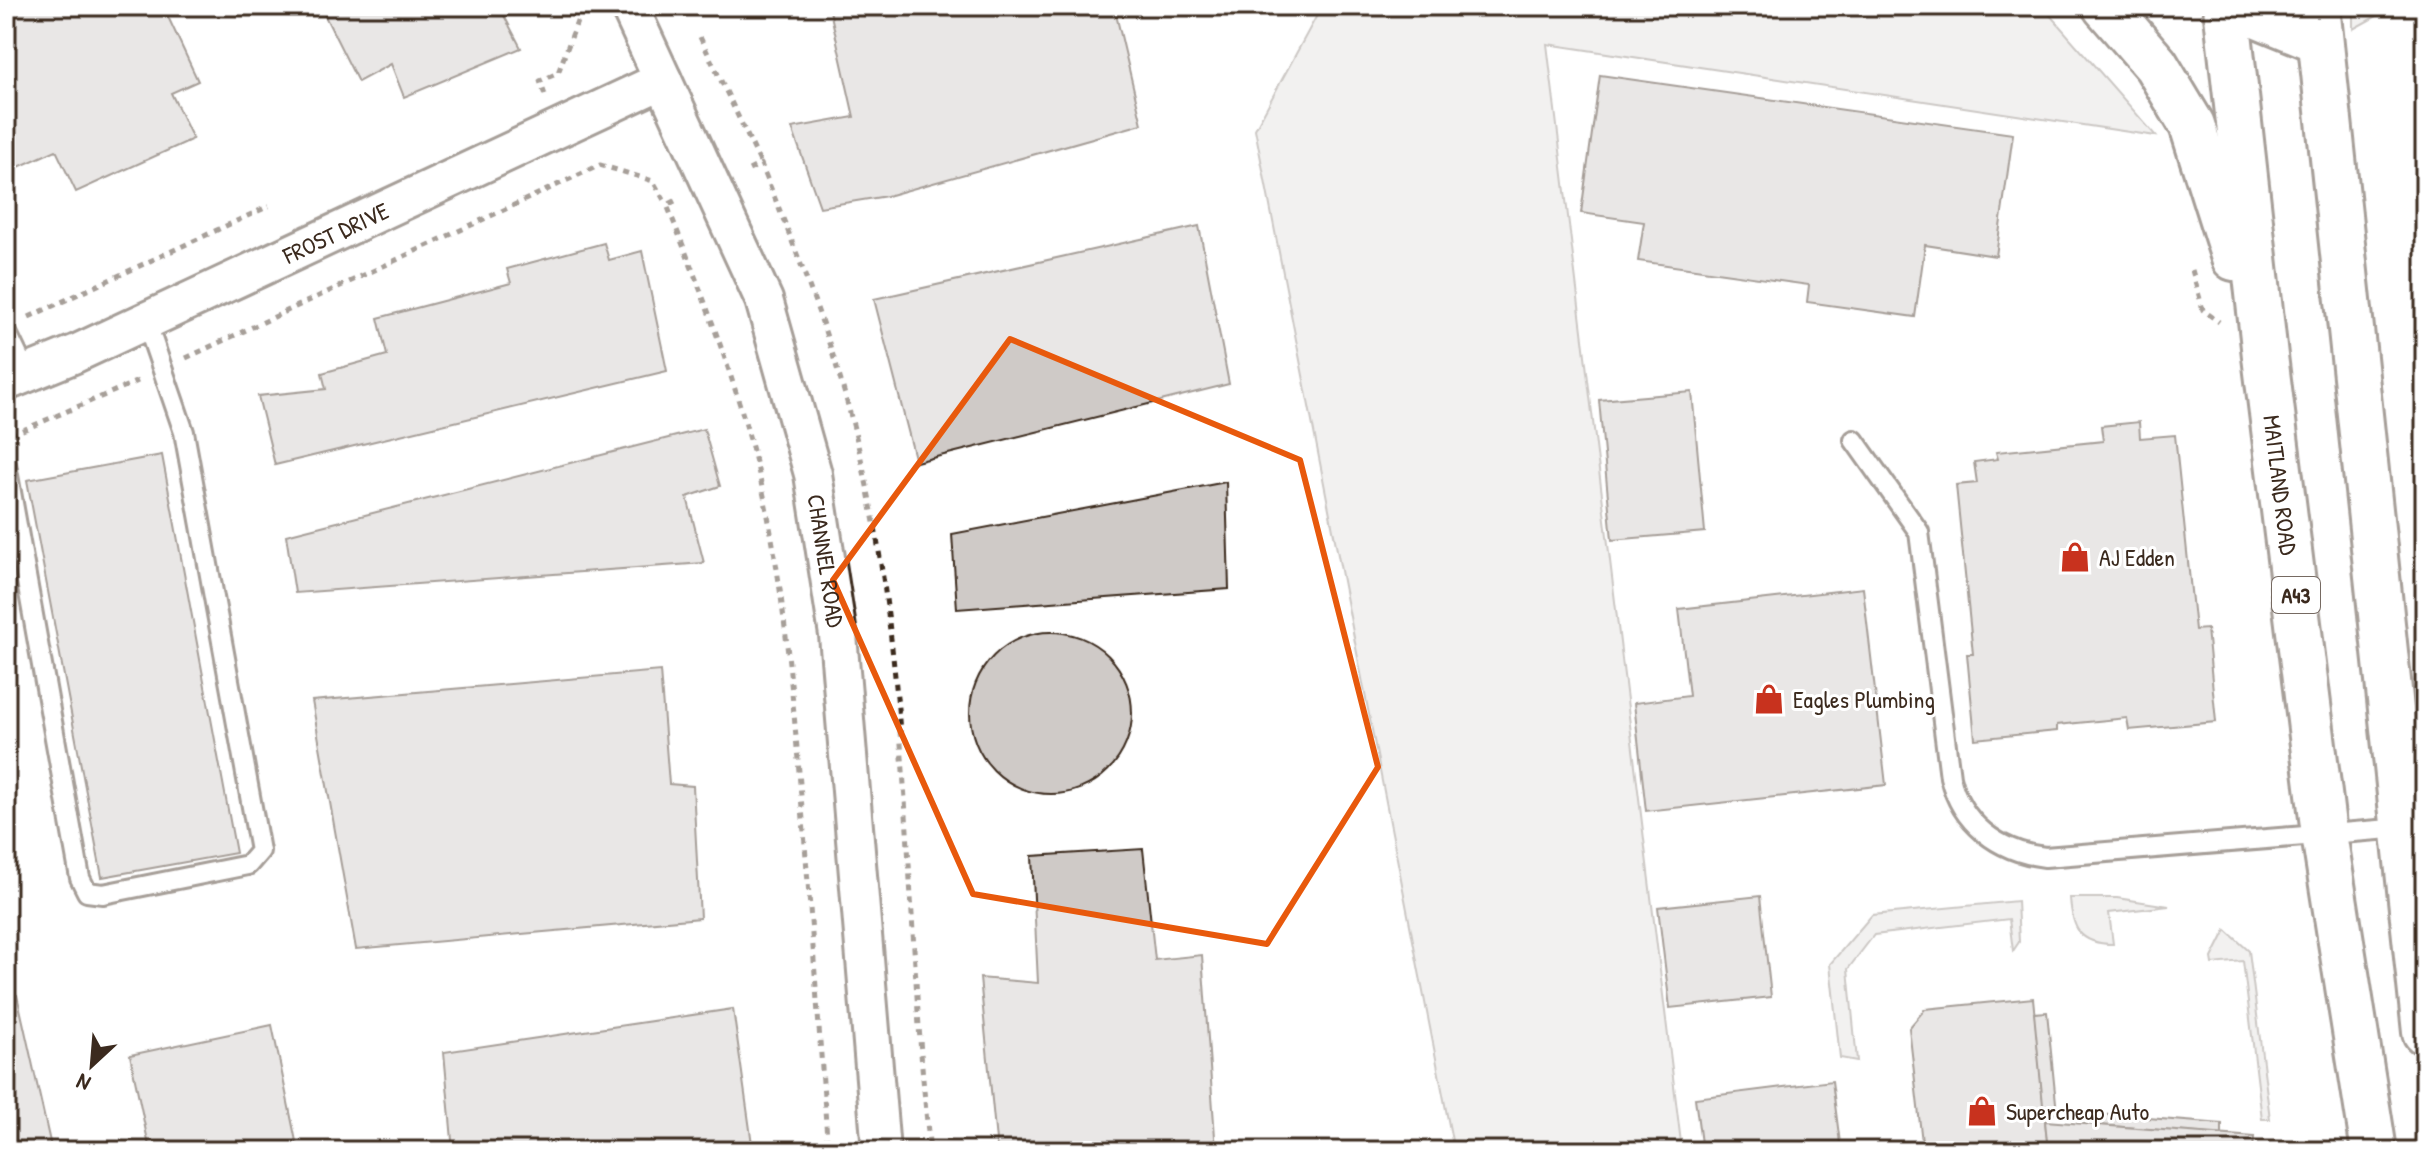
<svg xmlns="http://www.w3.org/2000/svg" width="2431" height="1157" viewBox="0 0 2431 1157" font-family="'Patrick Hand',sans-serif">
<rect width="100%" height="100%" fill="#fff"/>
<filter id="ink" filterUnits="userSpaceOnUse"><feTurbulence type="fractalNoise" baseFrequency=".0125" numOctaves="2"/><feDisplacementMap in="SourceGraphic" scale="16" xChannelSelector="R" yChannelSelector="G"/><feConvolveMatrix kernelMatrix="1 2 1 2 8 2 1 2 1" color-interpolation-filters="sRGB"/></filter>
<g filter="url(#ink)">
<g fill="#e2e0de" stroke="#8e857e" stroke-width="2">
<polygon points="1322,6 2042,6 2156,136 1547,44 1682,1151 1454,1151 1255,129"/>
<polygon points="2353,6 2395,6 2353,29"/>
<path d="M 2070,898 L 2117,898 L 2169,906 L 2109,913 L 2113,944 C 2079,944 2072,928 2070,898 Z"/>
<polygon points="2017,901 2019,942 2013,951 2009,919 1874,935 1848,969 1857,1061 1840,1058 1830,964 1872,915"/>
<polygon points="2226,930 2249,951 2270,1119 2262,1119 2243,961 2213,964 2212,958"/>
</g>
<g fill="#cfcac7" stroke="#3b2a1e" stroke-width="2">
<polygon points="6,6 163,6 198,81 171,93 193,139 76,192 56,150 12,170 6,158"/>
<polygon points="320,6 499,6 521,48 404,97 391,64 358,82"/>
<polygon points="829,6 1114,6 1142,124 887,196 820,207 792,128 854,117"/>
<polygon points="1600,75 2013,134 1996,256 1925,245 1915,317 1807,302 1809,285 1638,261 1644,222 1581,213"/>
<polygon points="1199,226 1229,384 916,462 874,299"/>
<polygon points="604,243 609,260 642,251 667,371 275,465 258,396 326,389 322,373 387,355 378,318 511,283 507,269"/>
<polygon points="1692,392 1705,532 1612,540 1599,400"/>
<polygon points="2139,422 2140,438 2175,435 2195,630 2207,629 2216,722 2129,730 2127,718 2057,725 2057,731 1975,739 1967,654 1973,654 1956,485 1977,483 1974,462 1998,459 1996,452 2103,441 2101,426"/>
<polygon points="704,429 720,486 687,497 704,563 295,593 286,535"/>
<polygon points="162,455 236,853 102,877 27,480"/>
<polygon points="1226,482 1229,589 957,609 952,534"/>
<polygon points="1863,588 1886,785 1646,811 1634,703 1689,696 1679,609"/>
<circle cx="1051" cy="713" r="81"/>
<polygon points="660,671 669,784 693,786 700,918 356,949 312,701"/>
<polygon points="1143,849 1155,960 1202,955 1216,1151 997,1151 980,978 1038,983 1032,856"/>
<polygon points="1760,896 1771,997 1670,1008 1658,907"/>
<polygon points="17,995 52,1151 6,1151 6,997"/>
<polygon points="2033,998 2048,1151 1923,1151 1909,1028 1925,1009"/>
<polygon points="733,1009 753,1151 453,1151 444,1052"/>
<polygon points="2047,1012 2057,1113 2044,1115 2034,1013"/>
<polygon points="272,1025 298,1151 150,1151 130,1055"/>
<polygon points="1832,1081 1841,1151 1702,1151 1695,1098"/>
<polygon points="2086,1113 2222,1124 2222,1135 2086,1124"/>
<polygon points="2045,1121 2254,1137 2253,1151 2048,1151"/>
</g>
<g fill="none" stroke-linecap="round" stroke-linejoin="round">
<g stroke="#3b2a1e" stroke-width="24">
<g id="service">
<polyline points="6,331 27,375"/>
<path d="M 1854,440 L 1919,532 L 1950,777 C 1961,823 1998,852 2045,857 L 2403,828"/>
<polyline points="6,464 80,878 87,892 103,894 248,865 260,851 184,432 146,321"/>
</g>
</g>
<g stroke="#3b2a1e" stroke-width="42">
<g id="minor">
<path id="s1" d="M 629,6 L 764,300 L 813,474 L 838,635 L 881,1151"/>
<path id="s2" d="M 6,382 L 75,354 L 663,80"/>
</g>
</g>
<g stroke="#3b2a1e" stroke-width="50">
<g id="trunk">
<polyline points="2105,6 2156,65 2192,125 2234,258"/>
<path id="s3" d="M 2226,6 L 2265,356 L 2324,834 L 2374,1151"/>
<polyline points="2236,6 2319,40"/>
<polyline points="2317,6 2425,1032"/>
</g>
</g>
<g stroke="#3b2a1e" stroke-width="5" stroke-dasharray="6 6" stroke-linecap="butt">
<polyline points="700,37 761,164"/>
<polyline points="545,95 540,81 558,73 578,19 572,6"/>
<path d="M 749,170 L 761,164 C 801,262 840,360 862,463 C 912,685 905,924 930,1151"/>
<path d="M 675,201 L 667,205 C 705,300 742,396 764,496 C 786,603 794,712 803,820 C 812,930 820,1041 828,1151"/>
<polyline points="2192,270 2203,310 2219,322"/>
<polyline points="29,317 269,206"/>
<polyline points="186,358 600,165 653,181 667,205"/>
<polyline points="11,435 138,381"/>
</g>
<use href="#service" stroke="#fff" stroke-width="18"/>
<use href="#minor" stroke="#fff" stroke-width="36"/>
<use href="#trunk" stroke="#fff" stroke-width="44"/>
</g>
</g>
<path d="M0 0H2431V1157H0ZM 1010,339 L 1300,460 L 1378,767 L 1267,944 L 973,894 L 833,580 Z" fill="#fff" fill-opacity=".55" fill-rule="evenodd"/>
<path fill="none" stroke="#e8590c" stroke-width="6" stroke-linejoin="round" d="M 1010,339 L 1300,460 L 1378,767 L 1267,944 L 973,894 L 833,580 Z"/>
<defs>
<g id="shop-bare" transform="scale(2.4)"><path d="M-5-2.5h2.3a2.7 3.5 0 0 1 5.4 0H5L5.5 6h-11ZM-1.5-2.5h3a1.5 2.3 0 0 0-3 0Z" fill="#c8321e" stroke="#fff" stroke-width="2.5" paint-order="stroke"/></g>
</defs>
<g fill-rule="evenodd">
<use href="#shop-bare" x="2075" y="557"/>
<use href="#shop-bare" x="1769" y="699"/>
<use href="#shop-bare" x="1982" y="1111"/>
</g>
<g text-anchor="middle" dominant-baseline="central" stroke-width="6" stroke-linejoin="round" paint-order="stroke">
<rect fill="#fff" stroke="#766a62" stroke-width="2" x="2272" y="577" width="48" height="36" rx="6"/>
<g font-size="22" font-weight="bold" fill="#3b2a1e">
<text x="2296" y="595">A43</text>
</g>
<g font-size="24" fill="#3b2a1e" stroke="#fff">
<text stroke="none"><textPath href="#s2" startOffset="362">FROST DRIVE</textPath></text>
<text stroke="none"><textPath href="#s3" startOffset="482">MAITLAND ROAD</textPath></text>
<text stroke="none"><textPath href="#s1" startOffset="592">CHANNEL ROAD</textPath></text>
</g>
<g font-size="24" fill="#3b2a1e" stroke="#fff" text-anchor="start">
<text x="2099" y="557">AJ Edden</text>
<text x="1793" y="699">Eagles Plumbing</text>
<text x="2006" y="1111">Supercheap Auto</text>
</g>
</g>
<rect width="2431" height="1157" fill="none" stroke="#fff" stroke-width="32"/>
<rect x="16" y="16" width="2399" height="1125" fill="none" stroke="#3b2a1e" stroke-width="3" filter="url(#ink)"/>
<g transform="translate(92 1065) rotate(206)" stroke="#ffffff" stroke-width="6" paint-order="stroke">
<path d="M0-6L14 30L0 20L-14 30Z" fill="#3b2a1e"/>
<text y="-12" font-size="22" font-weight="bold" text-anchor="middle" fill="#3b2a1e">N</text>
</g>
</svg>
